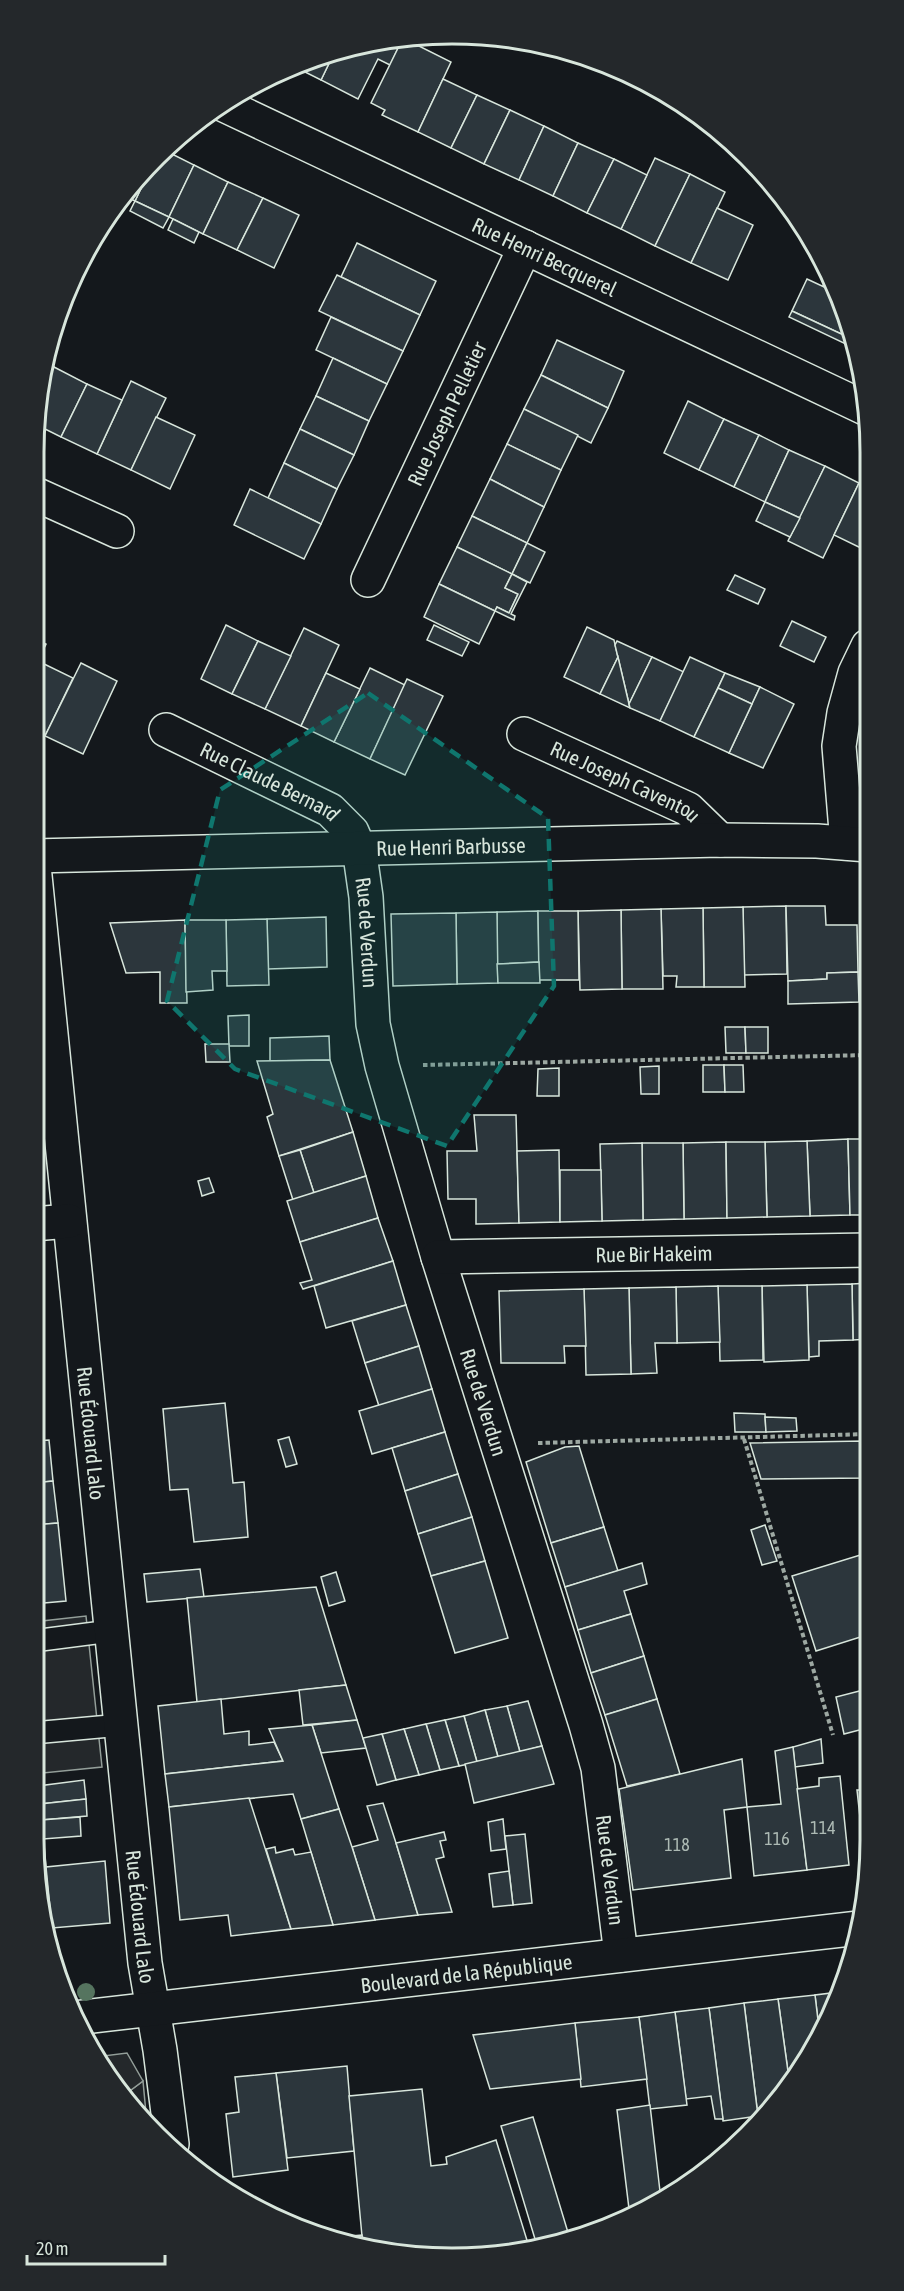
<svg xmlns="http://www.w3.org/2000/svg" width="904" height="2291" viewBox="0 0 904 2291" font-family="'Asap Condensed',sans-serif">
<rect width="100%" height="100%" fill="#14181c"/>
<polygon fill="#202428" stroke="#939e99" stroke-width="1.5" points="143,2081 147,2124 137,2115 123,2096"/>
<g fill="#24282b" stroke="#939e99" stroke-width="1.5">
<polygon points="86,1616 102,1767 33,1774 33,1622"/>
<polygon points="127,2053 143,2081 123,2096 95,2057"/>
</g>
<g fill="#2c363c" stroke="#d8e6dc" stroke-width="1.5">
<polygon points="404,36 390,65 378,59 358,99 321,80 335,51"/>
<polygon points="403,38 451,62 418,132 382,115 385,110 371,103"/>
<polygon points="335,51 321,80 293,66 318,55"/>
<polygon points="443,79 477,95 451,148 418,132"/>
<polygon points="477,95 510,110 484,164 451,148"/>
<polygon points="510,110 544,126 519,180 484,164"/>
<polygon points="544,126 578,143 553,196 519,180"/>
<polygon points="578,143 614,159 587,213 553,196"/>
<polygon points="164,150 194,165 169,217 135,201 155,159"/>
<polygon points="655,158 690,174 655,246 621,229"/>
<polygon points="155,159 135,201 122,195"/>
<polygon points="614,159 647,175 621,229 587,213"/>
<polygon points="194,165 228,182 203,234 169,217"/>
<polygon points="690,174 725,192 691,263 655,246"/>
<polygon points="228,182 263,198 237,250 203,234"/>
<polygon points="263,198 299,215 274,268 237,250"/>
<polygon points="135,201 169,217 163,228 130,211"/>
<polygon points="717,208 753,225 728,280 691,263"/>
<polygon points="173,219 199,232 194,243 168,230"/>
<polygon points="357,243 436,281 420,315 341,277"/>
<polygon points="829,272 835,292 823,286"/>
<polygon points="337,275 420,315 403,351 319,311"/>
<polygon points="807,279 835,292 850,338 792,311"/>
<polygon points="792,311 850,338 852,347 789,317"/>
<polygon points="331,317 403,351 387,384 316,350"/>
<polygon points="557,340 624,371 608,408 541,375"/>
<polygon points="333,358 387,384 369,421 316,396"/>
<polygon points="45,363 54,367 40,396"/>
<polygon points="54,367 87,384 61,437 37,425 40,396"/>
<polygon points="541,375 608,408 591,443 524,409"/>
<polygon points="131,381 166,398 131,470 97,454"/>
<polygon points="87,384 122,400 97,454 61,437"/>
<polygon points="316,396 369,421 354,455 300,429"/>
<polygon points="688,401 724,419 699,470 664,453"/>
<polygon points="524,409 578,435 561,470 507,444"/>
<polygon points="156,417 195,435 170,489 131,470"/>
<polygon points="724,419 759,435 734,487 699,470"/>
<polygon points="300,429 354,455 337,489 284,463"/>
<polygon points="759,435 789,450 765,502 734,487"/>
<polygon points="507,444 561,470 544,507 490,479"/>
<polygon points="789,450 825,466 800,518 765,502"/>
<polygon points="284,463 337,489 321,524 268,498"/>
<polygon points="825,466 859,483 823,558 788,541"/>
<polygon points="490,479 544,507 527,543 472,516"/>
<polygon points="859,483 868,487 867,551 834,535"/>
<polygon points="250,489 321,524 304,559 234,525"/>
<polygon points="765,502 800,518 790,537 756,521"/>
<polygon points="472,516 527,543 512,574 457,547"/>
<polygon points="527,543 545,552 530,583 512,574"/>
<polygon points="457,547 512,574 505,588 518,594 509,613 497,607 495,611 439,584"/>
<polygon points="512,574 527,582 511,614 515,616 514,620 495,611 497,607 509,613 518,594 505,588"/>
<polygon points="735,575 765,589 758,604 727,590"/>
<polygon points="439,584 495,611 479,644 424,617"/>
<polygon points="792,621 826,637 814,662 780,646"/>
<polygon points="226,625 258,641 232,694 201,679"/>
<polygon points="434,625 469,642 462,656 427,640"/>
<polygon points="587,627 614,640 618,657 600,694 564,677"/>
<polygon points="304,628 339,645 301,726 265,709"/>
<polygon points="33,638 46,644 38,661 33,659"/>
<polygon points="258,641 291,656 265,709 232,694"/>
<polygon points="617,641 652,657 629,704 615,645"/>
<polygon points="618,657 629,704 630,708 600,694"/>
<polygon points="652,657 684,672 660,721 630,708 629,704"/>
<polygon points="690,657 725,673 694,737 660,721"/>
<polygon points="38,661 73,678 45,736 33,731 33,672"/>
<polygon points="81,663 117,681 83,754 45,736"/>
<polygon points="370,668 405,685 370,759 334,742"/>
<polygon points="326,673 360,689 334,742 301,726"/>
<polygon points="725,673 760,687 752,704 718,688"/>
<polygon points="407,679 443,696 405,775 370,759"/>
<polygon points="760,687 794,704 763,768 729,753"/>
<polygon points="718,688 752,704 729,753 694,737"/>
<polygon points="786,906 787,974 744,975 743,907"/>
<polygon points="786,906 825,906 826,925 857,925 858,972 827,973 827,979 788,981"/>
<polygon points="743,907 745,987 704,987 703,908"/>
<polygon points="703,908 704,987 676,987 677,976 663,976 661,909"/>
<polygon points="661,909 663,989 622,989 621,910"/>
<polygon points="621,910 622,989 580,990 578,911"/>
<polygon points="538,911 539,962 497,964 497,912"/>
<polygon points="538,911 578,911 579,980 539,980"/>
<polygon points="497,912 498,983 457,984 456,913"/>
<polygon points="861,912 869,912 869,997 864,997"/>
<polygon points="456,913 457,984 393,986 391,914"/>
<polygon points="326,917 327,967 268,969 267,919"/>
<polygon points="267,919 269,985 227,986 226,920"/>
<polygon points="185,920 187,1003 160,1003 160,972 126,973 110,923"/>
<polygon points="185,920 226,920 227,971 212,971 213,990 186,992"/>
<polygon points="539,962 540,983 498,983 497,964"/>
<polygon points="858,972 859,1002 788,1004 788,981 827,979 827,973"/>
<polygon points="249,1015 249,1046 229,1046 228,1016"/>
<polygon points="725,1027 745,1027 746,1053 726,1053"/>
<polygon points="745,1027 768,1027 768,1053 746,1053"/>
<polygon points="329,1036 330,1060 270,1061 270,1038"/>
<polygon points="205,1044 229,1044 230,1062 206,1062"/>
<polygon points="330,1060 353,1132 279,1156 267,1117 273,1114 257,1061"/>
<polygon points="703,1065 724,1065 725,1092 703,1092"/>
<polygon points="724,1065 743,1065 744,1092 725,1092"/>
<polygon points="659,1066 659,1094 641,1094 640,1067"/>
<polygon points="559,1068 559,1096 537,1096 538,1069"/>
<polygon points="474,1115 516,1115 519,1223 476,1224 476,1199 448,1199 447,1151 477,1151"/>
<polygon points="33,1122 36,1145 33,1145"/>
<polygon points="353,1132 366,1176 314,1193 300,1150"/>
<polygon points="848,1139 850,1215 810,1216 807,1141"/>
<polygon points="848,1139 869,1139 869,1215 850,1215"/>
<polygon points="807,1141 810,1216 767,1217 765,1142"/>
<polygon points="726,1142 727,1218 684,1219 683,1143"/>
<polygon points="726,1142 765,1142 767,1217 727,1218"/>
<polygon points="642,1143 683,1143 684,1219 643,1220"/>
<polygon points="642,1143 643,1220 602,1221 600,1144"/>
<polygon points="300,1150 314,1193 293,1200 279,1156"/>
<polygon points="559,1150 560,1222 519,1223 517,1151"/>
<polygon points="560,1170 601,1170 602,1221 560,1222"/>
<polygon points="366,1176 378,1218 300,1242 287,1201"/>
<polygon points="209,1178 214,1192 202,1196 198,1181"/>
<polygon points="378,1218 393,1261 303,1289 300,1283 312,1280 300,1242"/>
<polygon points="393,1261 406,1305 326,1328 314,1286"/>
<polygon points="870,1283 870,1339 853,1340 852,1284"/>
<polygon points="852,1284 853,1340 819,1341 819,1356 809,1357 807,1285"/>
<polygon points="807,1285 809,1360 764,1362 762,1286"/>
<polygon points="718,1286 762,1286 763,1360 720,1361"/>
<polygon points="718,1286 720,1342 677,1343 676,1287"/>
<polygon points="676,1287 677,1343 655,1343 657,1373 631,1374 629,1288"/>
<polygon points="629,1288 631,1374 586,1375 584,1289"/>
<polygon points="584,1289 586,1346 564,1346 565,1363 501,1363 499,1291"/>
<polygon points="406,1305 419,1346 365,1363 352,1321"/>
<polygon points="419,1346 432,1389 379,1406 365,1363"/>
<polygon points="432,1389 445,1432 372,1454 359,1411"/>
<polygon points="225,1403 233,1483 244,1482 248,1537 194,1542 188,1489 170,1490 163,1409"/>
<polygon points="734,1413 765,1414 766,1432 735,1432"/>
<polygon points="765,1417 796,1418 797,1431 766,1432"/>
<polygon points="445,1432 458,1474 405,1491 392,1448"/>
<polygon points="289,1437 297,1464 286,1467 278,1440"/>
<polygon points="49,1440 53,1481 33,1483 33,1441"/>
<polygon points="864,1441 866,1478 761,1479 750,1443"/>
<polygon points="579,1446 604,1527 551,1543 526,1462 565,1447"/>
<polygon points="458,1474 472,1517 418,1534 405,1491"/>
<polygon points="53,1481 58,1523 33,1525 33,1483"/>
<polygon points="472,1517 485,1561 431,1576 418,1534"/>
<polygon points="58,1523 66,1601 33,1604 33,1525"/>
<polygon points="765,1525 777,1561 762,1565 751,1530"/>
<polygon points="604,1527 618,1571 565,1587 551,1543"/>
<polygon points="870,1552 870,1634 816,1651 792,1576"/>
<polygon points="485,1561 508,1638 455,1653 431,1576"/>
<polygon points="642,1563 647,1584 624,1591 631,1614 578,1630 565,1587"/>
<polygon points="200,1569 204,1597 147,1602 144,1574"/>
<polygon points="336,1572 345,1601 329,1606 321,1577"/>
<polygon points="316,1587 346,1685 197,1702 187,1598"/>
<polygon points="631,1614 644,1656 591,1673 578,1630"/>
<polygon points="644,1656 657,1699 605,1715 591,1673"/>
<polygon points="346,1685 357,1720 303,1725 299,1690"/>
<polygon points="871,1688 871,1727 844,1734 836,1697"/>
<polygon points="221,1699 224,1734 249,1731 249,1745 274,1742 283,1761 165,1774 158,1706"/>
<polygon points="657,1699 680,1774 627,1786 605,1715"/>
<polygon points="528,1701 542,1746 520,1752 507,1706"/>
<polygon points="507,1706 520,1752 498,1757 485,1710"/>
<polygon points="485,1710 498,1757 477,1762 464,1716"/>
<polygon points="464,1716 477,1762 459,1766 445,1720"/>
<polygon points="357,1720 366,1748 321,1753 312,1725"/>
<polygon points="445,1720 459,1766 440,1770 426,1724"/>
<polygon points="426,1724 440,1770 419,1775 404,1729"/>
<polygon points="312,1725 339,1809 301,1819 293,1794 169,1807 165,1774 283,1761 269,1729"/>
<polygon points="404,1729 419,1775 396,1780 382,1734"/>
<polygon points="382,1734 396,1780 377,1785 363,1738"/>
<polygon points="821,1739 823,1763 795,1767 793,1747"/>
<polygon points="542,1746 554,1784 474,1803 465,1764"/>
<polygon points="793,1747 807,1870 754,1876 747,1807 781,1804 775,1751"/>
<polygon points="742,1759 747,1807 724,1810 731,1878 633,1890 619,1789"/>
<polygon points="840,1776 849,1865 807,1870 797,1789 819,1786 819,1778"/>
<polygon points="84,1780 86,1799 40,1804 38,1786"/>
<polygon points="871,1783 871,1839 868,1863 865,1863 857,1790 862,1790 862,1784"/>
<polygon points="249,1798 291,1929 231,1936 228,1915 180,1920 169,1807"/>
<polygon points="86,1799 87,1816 41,1820 40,1804"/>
<polygon points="383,1803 396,1843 418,1915 375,1920 352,1847 378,1840 367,1806"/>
<polygon points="339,1809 352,1847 375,1920 333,1925 301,1819"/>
<polygon points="80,1817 81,1836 43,1839 41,1820"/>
<polygon points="503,1819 506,1849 491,1851 488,1822"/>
<polygon points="444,1832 446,1840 440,1841 444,1857 436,1859 452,1912 418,1915 396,1843"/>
<polygon points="525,1834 532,1903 513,1905 505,1836"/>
<polygon points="44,1845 52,1928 48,1929 34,1846"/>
<polygon points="275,1847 276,1853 293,1849 295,1855 311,1852 333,1925 291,1929 266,1849"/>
<polygon points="105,1861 110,1923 52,1928 46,1867"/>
<polygon points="509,1871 513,1905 493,1907 489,1874"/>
<polygon points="840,1992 828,2025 820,2037 815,1995"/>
<polygon points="815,1995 820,2037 790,2086 778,1999"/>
<polygon points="778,1999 790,2086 785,2094 761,2116 758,2116 744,2003"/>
<polygon points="744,2003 758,2116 723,2121 709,2008"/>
<polygon points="709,2008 723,2119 715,2119 711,2096 686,2099 675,2012"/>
<polygon points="675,2012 687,2105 650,2109 639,2017"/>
<polygon points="639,2017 647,2079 581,2087 575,2023"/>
<polygon points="575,2023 581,2079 490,2089 473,2035"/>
<polygon points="347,2066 354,2151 287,2158 276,2073"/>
<polygon points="276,2073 288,2170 233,2177 226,2114 239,2112 235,2077"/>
<polygon points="422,2089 431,2166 447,2164 446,2157 496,2140 530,2250 397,2254 363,2247 349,2096"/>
<polygon points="650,2105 661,2200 630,2217 617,2110"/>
<polygon points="533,2117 570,2239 538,2249 501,2126"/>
<polygon points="362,2235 363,2247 327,2238"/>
</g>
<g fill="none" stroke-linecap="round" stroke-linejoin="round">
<g stroke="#d8e6dc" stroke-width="24">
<g id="lane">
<polyline points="33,1641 111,1631"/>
<polyline points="33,1733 121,1725"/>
</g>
</g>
<g stroke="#d8e6dc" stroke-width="36">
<g id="street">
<path id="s1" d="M 222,104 L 867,409"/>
<polyline points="33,493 117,531"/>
<path id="s2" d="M 368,580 L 525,247"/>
<path id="s3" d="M 166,730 L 330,810 L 352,832 L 359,848 L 366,897 L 373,1024 L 382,1066 L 438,1257 L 586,1725 L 598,1768 L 621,1955"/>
<path id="s4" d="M 524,734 L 688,809 L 720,840"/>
<polyline points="847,843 839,746 844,713 855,673 868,646"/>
<path id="s5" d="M 33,856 L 145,1963 L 160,2050 L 172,2144"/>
<path id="s6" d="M 33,856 L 720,840 L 817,841 L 868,845"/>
<polyline points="33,1224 69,1221"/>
<path id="s7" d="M 438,1257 L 870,1250"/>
</g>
</g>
<g stroke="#d8e6dc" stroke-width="36">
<g id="secondary">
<path id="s8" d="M 75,2018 L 859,1928"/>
</g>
</g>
<g stroke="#9da8a2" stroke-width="4" stroke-dasharray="4.5 3" stroke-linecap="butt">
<polyline points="423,1065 869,1055"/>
<polyline points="744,1439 833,1735"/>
<polyline points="538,1443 870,1434"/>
</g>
<use href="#lane" stroke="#14181c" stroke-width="21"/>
<use href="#street" stroke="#14181c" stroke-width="33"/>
<use href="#secondary" stroke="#14181c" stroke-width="33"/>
</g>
<circle fill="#55745f" cx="86" cy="1992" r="9"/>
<path fill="#0f766e" fill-opacity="0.2" stroke="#0f766e" stroke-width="4.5" stroke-dasharray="12 8" stroke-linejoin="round" d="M 368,693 L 548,818 L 554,986 L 447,1146 L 235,1069 L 167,1001 L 220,790 Z"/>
<g text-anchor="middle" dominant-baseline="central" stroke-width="4.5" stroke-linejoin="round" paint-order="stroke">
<g font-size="18" fill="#adbab4">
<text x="823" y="1827">114</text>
<text x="777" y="1838">116</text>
<text x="677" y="1844">118</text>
</g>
<g font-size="21" fill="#d8e6dc" stroke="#14181c">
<text stroke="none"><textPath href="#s1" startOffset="357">Rue Henri Becquerel</textPath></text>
<text stroke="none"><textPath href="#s2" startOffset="184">Rue Joseph Pelletier</textPath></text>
<text stroke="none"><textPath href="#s3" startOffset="116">Rue Claude Bernard</textPath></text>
<text stroke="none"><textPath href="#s4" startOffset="112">Rue Joseph Caventou</textPath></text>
<text stroke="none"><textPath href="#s6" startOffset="418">Rue Henri Barbusse</textPath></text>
<text stroke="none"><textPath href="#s3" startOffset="316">Rue de Verdun</textPath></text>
<text stroke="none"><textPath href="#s7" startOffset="216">Rue Bir Hakeim</textPath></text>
<text stroke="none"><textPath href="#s3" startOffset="802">Rue de Verdun</textPath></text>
<text stroke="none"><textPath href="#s5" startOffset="580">Rue Édouard Lalo</textPath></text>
<text stroke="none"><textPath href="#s3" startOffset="1288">Rue de Verdun</textPath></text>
<text stroke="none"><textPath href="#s5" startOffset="1066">Rue Édouard Lalo</textPath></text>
<text stroke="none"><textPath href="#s8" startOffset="394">Boulevard de la République</textPath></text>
</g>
</g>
<path d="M0 0H904V2291H0ZM452 44H452A408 408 0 0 1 860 452V1840A408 408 0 0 1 452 2248H452A408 408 0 0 1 44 1840V452A408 408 0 0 1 452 44Z" fill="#24282b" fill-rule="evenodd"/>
<path fill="none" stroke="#d8e6dc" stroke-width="3" d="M452 44H452A408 408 0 0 1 860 452V1840A408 408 0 0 1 452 2248H452A408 408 0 0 1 44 1840V452A408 408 0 0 1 452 44Z"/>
<path d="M27 2255v9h138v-9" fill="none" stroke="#d8e6dc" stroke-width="3"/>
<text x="36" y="2255" font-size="18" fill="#d8e6dc" stroke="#14181c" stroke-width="4.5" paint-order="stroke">20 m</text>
</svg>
